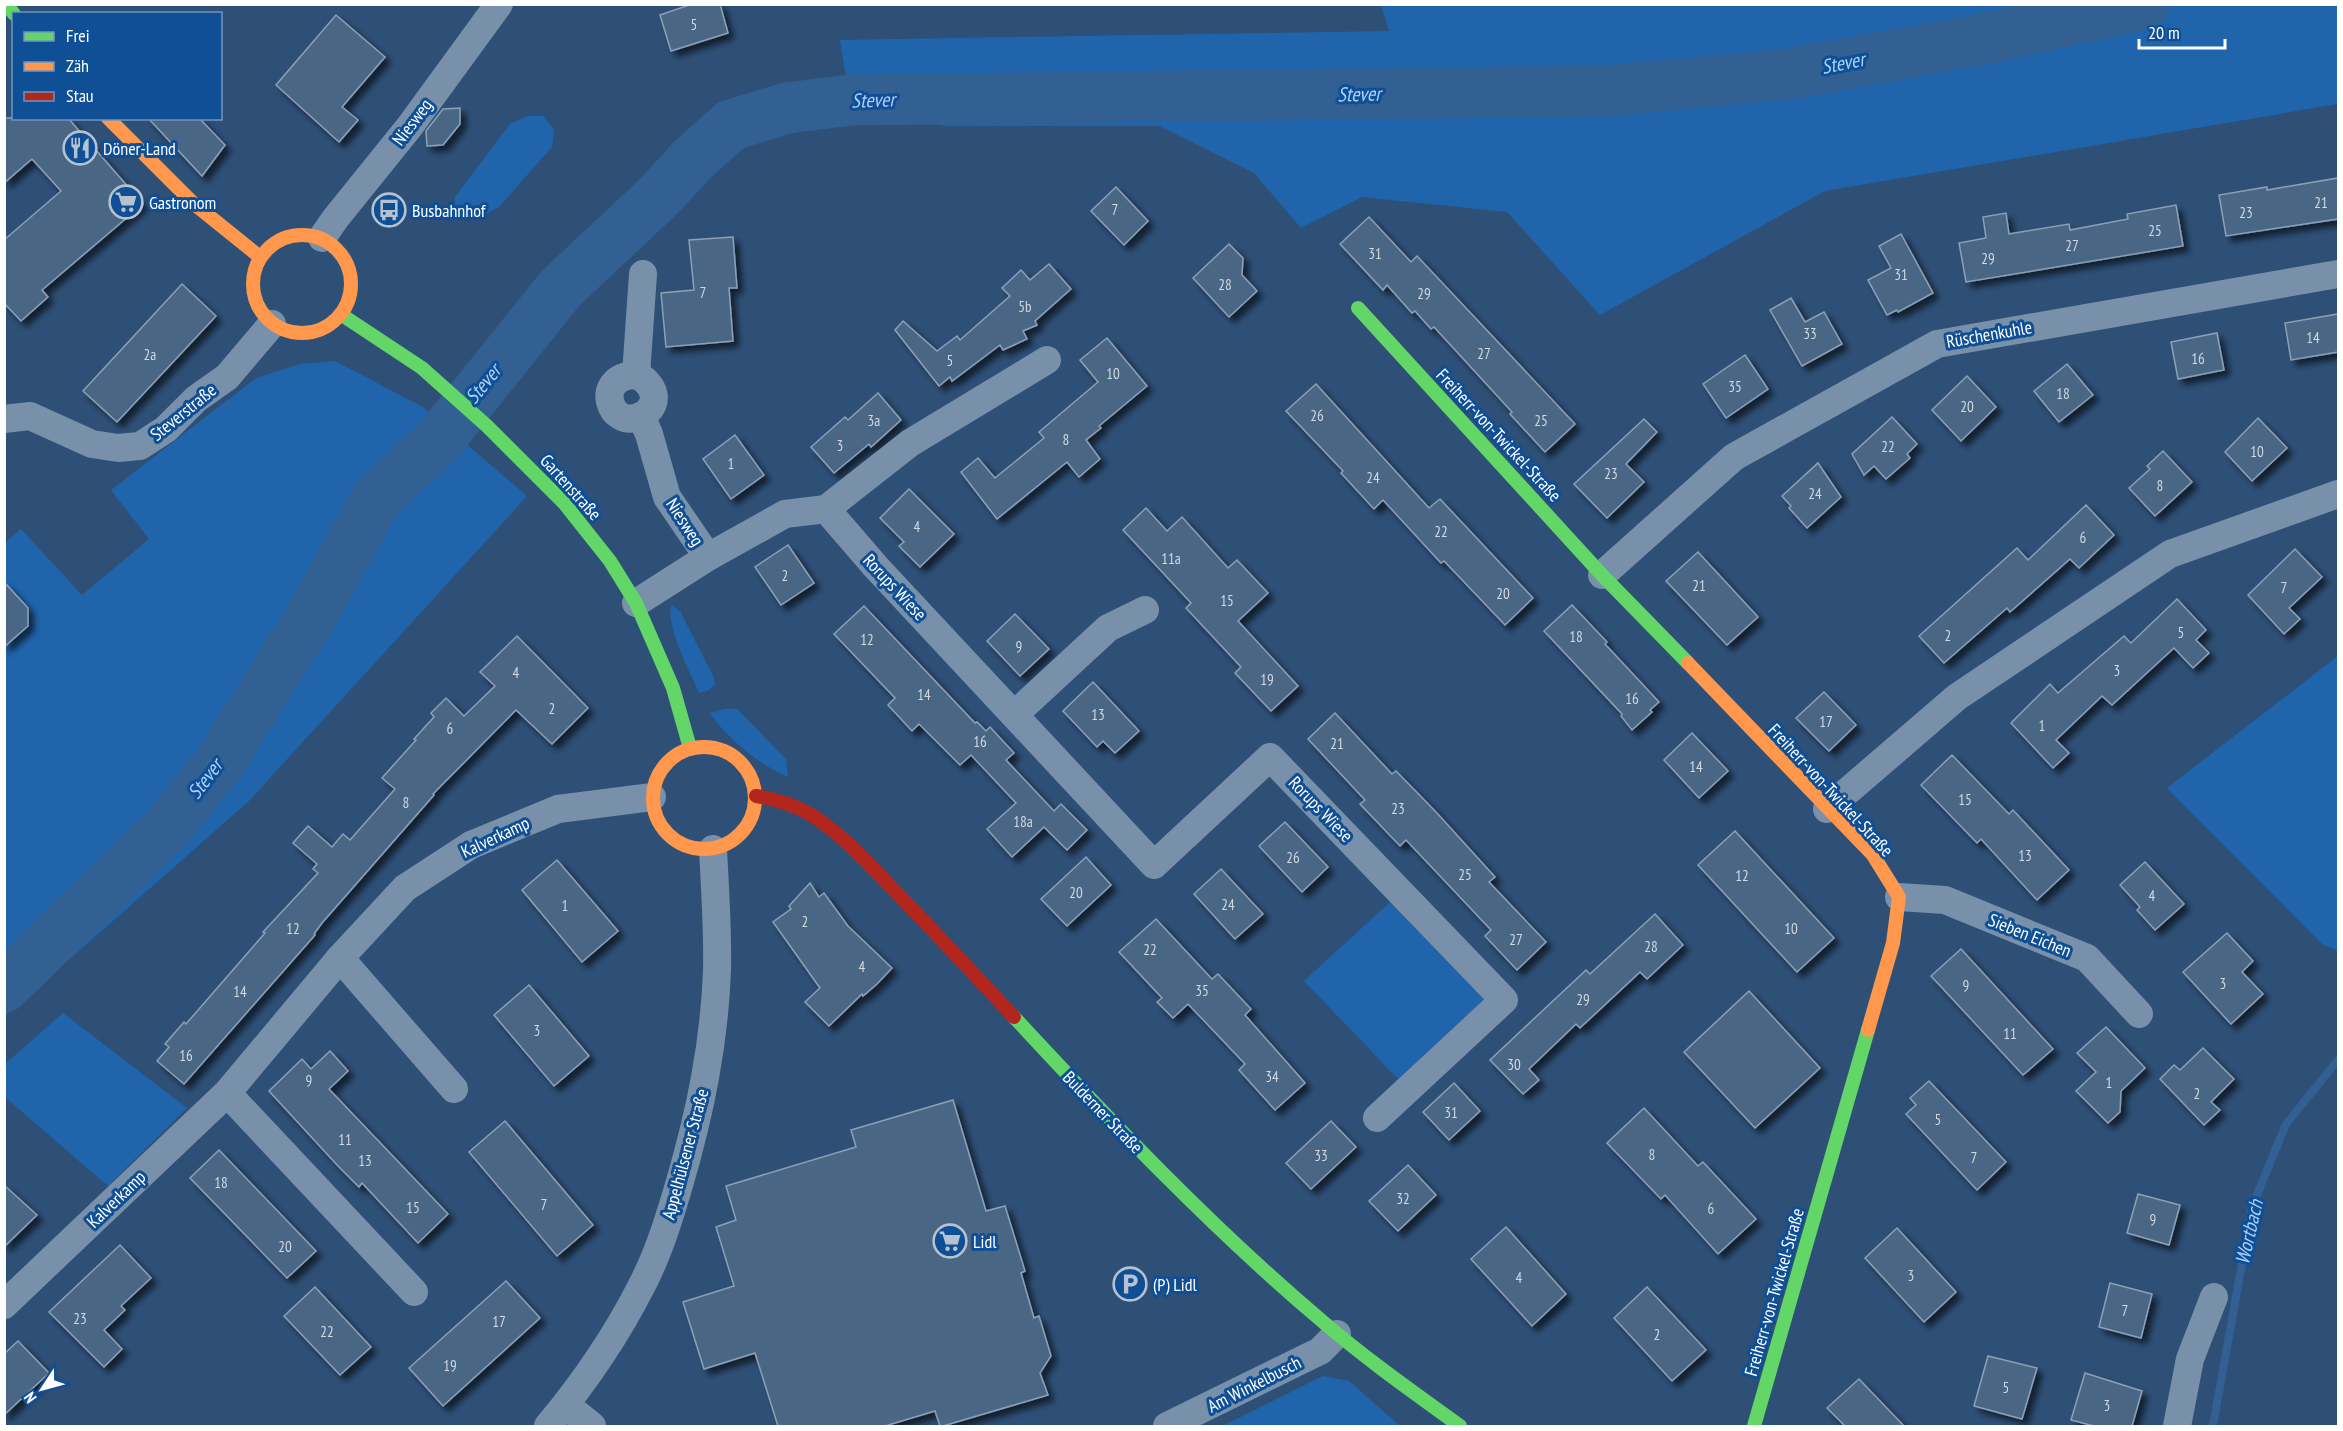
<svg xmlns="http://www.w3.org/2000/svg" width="2343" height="1431" viewBox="0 0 2343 1431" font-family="'PT Sans Narrow',sans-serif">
<defs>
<filter id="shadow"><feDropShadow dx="5.5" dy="5.5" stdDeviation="3" flood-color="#0009"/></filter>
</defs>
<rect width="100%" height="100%" fill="#2e5077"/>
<g fill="#2064ac">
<polygon points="1381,5 2338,5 2338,104 1825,191 1600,315 1507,212 1362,197 1301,228 1254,173 1159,126 946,126 851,109 840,40 1389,31"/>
<polygon points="528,116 543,116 554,130 552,147 498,208 479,217 466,218 455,209 455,197 510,124"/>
<polygon points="335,361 423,407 527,496 249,801 5,1016 5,543 21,529 82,595 149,539 111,490 256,378 300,364"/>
<path d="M 671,605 L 680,611 L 714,678 L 715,684 L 709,690 L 699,693 C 689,669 667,630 671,605 Z"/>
<polygon points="2338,656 2338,951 2322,944 2167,788"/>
<path d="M 724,709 L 737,709 L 786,759 L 788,777 C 761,766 726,738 710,713 Z"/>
<polygon points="1390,902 1484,1000 1398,1079 1304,981"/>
<polygon points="63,1013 187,1108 108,1186 5,1097 5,1064"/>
<polygon points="1323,1376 1349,1381 1400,1426 1223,1426"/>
</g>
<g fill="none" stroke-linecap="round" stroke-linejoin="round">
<polyline stroke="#336093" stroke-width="8" points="2213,1426 2252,1207 2286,1124 2338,1060"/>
<polyline stroke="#336093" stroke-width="51" points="4,987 165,830 218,765 318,605 375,500 439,440 560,289 661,194 692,160 731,125 787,108 851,100 1608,91 1788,74 1978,40 2144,4"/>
</g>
<g fill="#4a6685" stroke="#8ca0b7" stroke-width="1.5" filter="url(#shadow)">
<polygon points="692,4 720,4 728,33 671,51 660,15"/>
<polygon points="336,15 385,57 342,107 358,120 339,142 276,85"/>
<polygon points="460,108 460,124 443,145 427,146 426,131 443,109"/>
<polygon points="4,118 68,118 143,204 42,290 48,297 21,321 4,303 4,240 61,191 32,159 4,183"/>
<polygon points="148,118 199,118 225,145 202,176"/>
<polygon points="2338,178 2338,219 2226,236 2219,195 2267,187 2267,190"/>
<polygon points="1116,187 1148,221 1124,245 1091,211"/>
<polygon points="2176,205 2183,246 1966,282 1959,243 1986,238 1983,217 2006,213 2009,234 2069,224 2070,230 2128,219 2127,214"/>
<polygon points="1369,217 1411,262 1417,256 1575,424 1545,452 1510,414 1512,412 1434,327 1431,329 1415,311 1412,313 1387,285 1383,290 1340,244"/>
<polygon points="1901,234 1933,293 1898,312 1897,310 1887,315 1868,280 1891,268 1879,246"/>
<polygon points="733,237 737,288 729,288 733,341 666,347 661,293 694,290 689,240"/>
<polygon points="1229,244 1243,258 1242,275 1257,291 1229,317 1193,278"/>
<polygon points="1049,264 1071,289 1035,321 1037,325 1023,331 1027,339 1003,350 1000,345 952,381 950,377 939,386 895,330 903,321 937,351 957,336 960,340 1010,296 1002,288 1021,270 1030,280"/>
<polygon points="182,284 216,316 117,422 83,391"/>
<polygon points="1791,298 1805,322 1824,312 1842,344 1802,366 1770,310"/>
<polygon points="2338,314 2338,352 2291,360 2285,323"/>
<polygon points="2217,333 2224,370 2178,379 2171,342"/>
<polygon points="1107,338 1147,386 1099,426 1101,428 1086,440 1100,459 1079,477 1067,462 997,519 961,472 978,458 995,478 1044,438 1039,432 1098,382 1080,360"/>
<polygon points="1745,355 1768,389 1726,418 1703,384"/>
<polygon points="2067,364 2093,395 2059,422 2034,391"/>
<polygon points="1967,376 1996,407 1961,441 1932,410"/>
<polygon points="1316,384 1429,508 1440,499 1533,598 1505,625 1444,561 1441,563 1383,500 1374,509 1341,473 1343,471 1286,411"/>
<polygon points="878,393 901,420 871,447 869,444 834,473 811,447 845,417 848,420"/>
<polygon points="1892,417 1917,444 1907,454 1910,458 1886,479 1874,466 1864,475 1852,454"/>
<polygon points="2258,418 2287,448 2252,481 2225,452"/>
<polygon points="1644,419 1657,432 1626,464 1644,482 1607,518 1574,484"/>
<polygon points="735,435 764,475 731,499 703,459"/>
<polygon points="2163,451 2192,482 2155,516 2129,488 2150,469 2147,466"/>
<polygon points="1818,463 1841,497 1807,528 1789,508 1791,506 1782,496"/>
<polygon points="909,489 954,534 920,567 899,546 904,542 880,518"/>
<polygon points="2086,505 2114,535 2079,568 2070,559 2010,612 2007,608 1944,663 1919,636 2017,548 2028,560"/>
<polygon points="1146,508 1167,531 1182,517 1228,568 1237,560 1268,593 1238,621 1298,686 1271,711 1235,673 1241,667 1186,608 1191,603 1123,530"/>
<polygon points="788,545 814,583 781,605 755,567"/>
<polygon points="2295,549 2322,577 2289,608 2300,619 2284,634 2248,595"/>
<polygon points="1698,552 1758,617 1727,645 1666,581"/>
<polygon points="4,582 28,608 28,626 4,647"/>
<polygon points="2177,599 2206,630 2196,640 2209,653 2193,668 2174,648 2112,705 2102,696 2056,740 2069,753 2053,768 2011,723 2050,684 2058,693 2124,636 2131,643"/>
<polygon points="1572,605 1607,642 1605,644 1659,702 1650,710 1652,712 1632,730 1621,716 1622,714 1544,631"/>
<polygon points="864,606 975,723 977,722 986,731 990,727 1014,753 1006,760 1054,811 1061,804 1087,830 1067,850 1044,827 1012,857 987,829 1016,803 971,755 960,765 919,724 912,731 888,705 895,698 834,634"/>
<polygon points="1015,614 1049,649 1020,676 987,641"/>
<polygon points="517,636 588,708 552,744 516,710 433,794 434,795 322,923 314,934 315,935 184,1084 157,1061 169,1047 165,1044 184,1022 186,1024 265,933 263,932 318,873 313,869 317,864 293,843 308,826 332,847 343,834 350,840 395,789 382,778 416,740 414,739 434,717 431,713 446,698 464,716 495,686 480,672"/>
<polygon points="1093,682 1139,731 1115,753 1103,741 1097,747 1063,711"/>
<polygon points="1824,692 1856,725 1829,751 1796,718"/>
<polygon points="1335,713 1392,774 1396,771 1436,812 1495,877 1489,882 1546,942 1517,970 1485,936 1491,930 1406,840 1400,846 1360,804 1365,800 1308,739"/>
<polygon points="1692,733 1728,771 1699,798 1664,760"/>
<polygon points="1952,755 2009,814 2013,810 2069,870 2037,900 1981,839 1977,843 1921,785"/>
<polygon points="1285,822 1328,867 1302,892 1259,846"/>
<polygon points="1735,831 1834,938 1797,972 1698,865"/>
<polygon points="1086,857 1111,885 1067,926 1041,899"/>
<polygon points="557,860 618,931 582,962 522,890"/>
<polygon points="2145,862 2184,904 2155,930 2137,910 2140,907 2120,885"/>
<polygon points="1221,869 1263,914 1235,939 1194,894"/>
<polygon points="810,883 819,897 824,893 848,926 892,968 877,984 863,996 862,994 829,1026 805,1002 820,988 773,922 791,909 789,906"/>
<polygon points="1655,914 1683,945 1647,979 1640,972 1580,1028 1576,1024 1529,1069 1539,1080 1523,1094 1490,1060 1586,970 1590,974"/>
<polygon points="1156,919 1212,979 1218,974 1251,1009 1245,1015 1305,1083 1275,1110 1239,1070 1245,1064 1188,1004 1173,1018 1157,1002 1162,998 1119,952"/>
<polygon points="2227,933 2253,961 2242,972 2263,994 2231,1024 2183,972"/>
<polygon points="1961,949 2053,1049 2023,1075 1931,976"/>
<polygon points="529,985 589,1056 554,1086 494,1015"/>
<polygon points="1749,991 1820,1068 1755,1128 1684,1052"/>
<polygon points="2106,1027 2145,1068 2121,1091 2120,1112 2108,1123 2076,1091 2096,1072 2077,1053"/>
<polygon points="2203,1048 2234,1079 2211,1102 2220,1110 2204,1125 2160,1079 2174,1065 2180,1070"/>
<polygon points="330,1051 348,1071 329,1089 448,1214 418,1243 362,1183 359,1187 338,1166 269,1091 302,1059 311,1069"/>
<polygon points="1929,1081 2006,1162 1977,1190 1906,1114 1916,1105 1910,1098"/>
<polygon points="1454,1083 1480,1111 1449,1140 1423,1112"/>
<polygon points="953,1100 986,1211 1005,1206 1025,1271 1021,1273 1034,1318 1039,1316 1051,1356 1040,1373 1048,1395 943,1426 940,1426 935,1411 885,1426 778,1426 755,1353 704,1369 683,1302 734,1286 716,1227 736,1220 726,1186 856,1147 851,1130"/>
<polygon points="1644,1108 1698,1166 1703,1162 1756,1219 1718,1254 1665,1195 1661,1199 1607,1143"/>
<polygon points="505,1121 593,1225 557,1256 469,1152"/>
<polygon points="1331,1121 1356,1147 1311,1189 1286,1163"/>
<polygon points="219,1150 316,1251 287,1278 190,1178"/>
<polygon points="1408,1165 1436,1195 1398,1231 1369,1201"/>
<polygon points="4,1185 37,1215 4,1247"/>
<polygon points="2138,1194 2180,1205 2169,1245 2127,1233"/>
<polygon points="1506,1227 1566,1294 1532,1326 1471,1259"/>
<polygon points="1897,1228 1956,1292 1924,1322 1865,1258"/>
<polygon points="120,1245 151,1278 121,1306 125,1310 104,1330 122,1349 104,1367 49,1312"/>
<polygon points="506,1281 540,1318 443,1406 409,1368"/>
<polygon points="2110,1283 2152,1294 2141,1338 2099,1327"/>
<polygon points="315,1287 371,1347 340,1375 284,1316"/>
<polygon points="1647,1287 1706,1350 1672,1381 1614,1318"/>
<polygon points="18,1341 49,1373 4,1415 4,1354"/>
<polygon points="1988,1356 2037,1368 2022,1419 1974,1406"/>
<polygon points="2085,1373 2142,1391 2132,1426 2094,1426 2071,1420"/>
<polygon points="1859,1379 1904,1426 1845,1426 1827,1408"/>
</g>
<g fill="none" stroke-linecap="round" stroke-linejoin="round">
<g stroke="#7890a9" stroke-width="28">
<polyline points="322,238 335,219 410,126 499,4"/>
<path d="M 643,274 L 636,375 C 655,383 662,405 641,416 L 649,434 L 667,497 L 708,557"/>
<path d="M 636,375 C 592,376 609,431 641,416"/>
<polyline points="4,419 30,416 92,444 118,448 140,446 166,429 196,399 227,377 272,324"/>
<polyline points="826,509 876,567 1154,865 1270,757 1504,1000 1377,1118"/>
<polyline points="1602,575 1734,457 1937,344 2338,274"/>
<polyline points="636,603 708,557 785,514 826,509 910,443 1047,360"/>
<polyline points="1015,714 1108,628 1145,610"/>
<polyline points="1827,809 1957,697 2170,554 2338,494"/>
<polyline points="1899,897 1945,900 2087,958 2139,1014"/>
<polyline points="340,958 454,1089"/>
<polyline points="227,1093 414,1292"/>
<polyline points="4,1305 227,1093 340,958 405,888 471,845 558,809 652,797"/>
<polyline points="566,1405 592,1426"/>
<path d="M 548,1426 C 583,1384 616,1336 641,1287 C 658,1255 669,1219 679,1185 C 700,1113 714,1046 717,971 C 718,931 715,890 713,849"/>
<polyline points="1167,1426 1320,1351 1337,1334"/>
<polyline points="2177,1426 2190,1359 2214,1297"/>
</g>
<g stroke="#63d668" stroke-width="14">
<polyline points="6,4 14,14"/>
<polyline points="1358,308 1602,575 1688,663"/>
<polyline points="342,315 422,368 487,426 564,503 610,561 636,603 673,688 690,748"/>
<path d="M 1014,1017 C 1112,1123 1212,1228 1322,1321 C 1366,1359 1413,1392 1460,1426"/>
<polyline points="1754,1426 1868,1030"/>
</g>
<g stroke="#ff974d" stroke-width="14">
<polyline points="108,118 193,203 260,257"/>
<circle cx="302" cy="284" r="49"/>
<polyline points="1688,663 1873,855 1899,897 1893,943 1868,1030"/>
<circle cx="704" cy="798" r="51"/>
</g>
<path stroke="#b3261e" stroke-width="14" d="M 756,796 C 775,799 792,804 808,813 C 840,832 865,860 890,886 C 932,929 973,973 1014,1017"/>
</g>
<defs>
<g id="restaurant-ring" transform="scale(1.725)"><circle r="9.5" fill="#0f4f96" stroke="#b6c2cf" stroke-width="1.5"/><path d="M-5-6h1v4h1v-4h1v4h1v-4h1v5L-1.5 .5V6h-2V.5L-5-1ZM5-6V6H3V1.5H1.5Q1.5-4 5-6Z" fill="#b6c2cf"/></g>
<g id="supermarket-ring" transform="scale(1.725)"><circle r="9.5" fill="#0f4f96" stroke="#b6c2cf" stroke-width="1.5"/><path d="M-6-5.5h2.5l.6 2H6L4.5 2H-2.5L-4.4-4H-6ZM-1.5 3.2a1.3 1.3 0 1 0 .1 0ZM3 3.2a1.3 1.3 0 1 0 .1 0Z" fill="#b6c2cf"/></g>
<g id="bus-ring" transform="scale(1.725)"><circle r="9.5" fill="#0f4f96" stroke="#b6c2cf" stroke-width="1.5"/><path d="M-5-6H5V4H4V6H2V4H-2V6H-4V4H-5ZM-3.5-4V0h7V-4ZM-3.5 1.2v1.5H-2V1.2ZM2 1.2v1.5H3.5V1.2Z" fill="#b6c2cf"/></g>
<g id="parking-ring" transform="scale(1.725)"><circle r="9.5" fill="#0f4f96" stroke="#b6c2cf" stroke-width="1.5"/><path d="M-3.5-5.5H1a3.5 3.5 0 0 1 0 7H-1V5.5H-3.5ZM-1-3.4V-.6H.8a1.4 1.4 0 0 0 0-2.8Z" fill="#b6c2cf"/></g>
</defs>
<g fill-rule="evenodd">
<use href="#restaurant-ring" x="80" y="148"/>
<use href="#supermarket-ring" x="126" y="202"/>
<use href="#bus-ring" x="389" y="210"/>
<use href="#supermarket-ring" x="950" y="1241"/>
<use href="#parking-ring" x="1130" y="1284"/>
</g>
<g text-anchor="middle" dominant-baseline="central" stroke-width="6" stroke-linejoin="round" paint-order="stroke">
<g font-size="15" fill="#d2d9e0">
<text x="694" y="24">5</text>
<text x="2321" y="202">21</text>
<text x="1115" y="209">7</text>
<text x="2246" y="212">23</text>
<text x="2155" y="230">25</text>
<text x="2072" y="245">27</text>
<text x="1375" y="253">31</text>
<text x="1988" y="258">29</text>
<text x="1901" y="274">31</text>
<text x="1225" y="284">28</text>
<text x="703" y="292">7</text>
<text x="1424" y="293">29</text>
<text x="1025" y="306">5b</text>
<text x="1810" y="333">33</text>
<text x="2313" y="337">14</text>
<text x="1484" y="353">27</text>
<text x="150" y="354">2a</text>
<text x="2198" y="358">16</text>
<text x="950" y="360">5</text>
<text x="1113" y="373">10</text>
<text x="1735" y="386">35</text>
<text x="2063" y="393">18</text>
<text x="1967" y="406">20</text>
<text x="1317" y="415">26</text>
<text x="874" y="420">3a</text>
<text x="1541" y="420">25</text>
<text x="1066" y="439">8</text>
<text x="840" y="445">3</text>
<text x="1888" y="446">22</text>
<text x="2257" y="451">10</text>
<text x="731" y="463">1</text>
<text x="1611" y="473">23</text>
<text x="1373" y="477">24</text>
<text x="2160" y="485">8</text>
<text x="1815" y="493">24</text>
<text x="917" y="526">4</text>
<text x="1441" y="531">22</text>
<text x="2083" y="537">6</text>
<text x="1171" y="558">11a</text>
<text x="785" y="575">2</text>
<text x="1699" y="585">21</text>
<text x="2284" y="587">7</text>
<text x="1503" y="593">20</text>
<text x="1227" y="600">15</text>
<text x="2181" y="632">5</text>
<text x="1948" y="635">2</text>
<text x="1576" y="636">18</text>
<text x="867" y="639">12</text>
<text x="1019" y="646">9</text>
<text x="2117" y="670">3</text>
<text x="516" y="672">4</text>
<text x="1267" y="679">19</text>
<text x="924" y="694">14</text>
<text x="1632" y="698">16</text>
<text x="552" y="708">2</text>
<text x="1098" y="714">13</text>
<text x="1826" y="721">17</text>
<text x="2042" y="725">1</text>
<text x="450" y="728">6</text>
<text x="980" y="741">16</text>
<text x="1337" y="743">21</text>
<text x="1696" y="766">14</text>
<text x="1965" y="799">15</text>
<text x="406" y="802">8</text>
<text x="1398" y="808">23</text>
<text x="1023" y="821">18a</text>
<text x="2025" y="855">13</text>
<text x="1293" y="857">26</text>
<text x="1465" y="874">25</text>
<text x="1742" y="875">12</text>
<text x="1076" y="892">20</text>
<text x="2152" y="895">4</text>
<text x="1228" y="904">24</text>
<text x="565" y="905">1</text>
<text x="805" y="921">2</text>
<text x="293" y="928">12</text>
<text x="1791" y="928">10</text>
<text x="1516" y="939">27</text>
<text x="1651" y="946">28</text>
<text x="1150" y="949">22</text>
<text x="862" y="966">4</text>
<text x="2223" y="983">3</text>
<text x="1966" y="985">9</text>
<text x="1202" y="990">35</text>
<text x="240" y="991">14</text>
<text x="1583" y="999">29</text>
<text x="537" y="1030">3</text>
<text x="2010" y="1033">11</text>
<text x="186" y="1055">16</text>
<text x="1514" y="1064">30</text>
<text x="1272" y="1076">34</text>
<text x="309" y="1080">9</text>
<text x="2109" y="1082">1</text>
<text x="2197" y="1093">2</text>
<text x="1451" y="1112">31</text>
<text x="1938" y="1119">5</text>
<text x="345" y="1139">11</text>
<text x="1652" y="1154">8</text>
<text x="1321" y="1155">33</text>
<text x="1974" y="1157">7</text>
<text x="365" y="1160">13</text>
<text x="221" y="1182">18</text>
<text x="1403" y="1198">32</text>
<text x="544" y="1204">7</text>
<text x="413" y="1207">15</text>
<text x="1711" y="1208">6</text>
<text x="2153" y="1219">9</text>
<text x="285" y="1246">20</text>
<text x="1911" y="1275">3</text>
<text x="1519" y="1277">4</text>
<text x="2125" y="1310">7</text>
<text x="80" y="1318">23</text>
<text x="499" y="1321">17</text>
<text x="327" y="1331">22</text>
<text x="1657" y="1334">2</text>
<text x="450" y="1365">19</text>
<text x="2006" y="1387">5</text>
<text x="2107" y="1405">3</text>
</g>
<g font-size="18" fill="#fff" stroke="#0f4f96">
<text transform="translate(412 122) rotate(-53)">Niesweg</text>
<text transform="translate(1989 334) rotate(-10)">Rüschenkuhle</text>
<text transform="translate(183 412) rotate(-39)">Steverstraße</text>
<text transform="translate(1499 435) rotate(47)">Freiherr-von-Twickel-Straße</text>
<text transform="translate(571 487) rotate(48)">Gartenstraße</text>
<text transform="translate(685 522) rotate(57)">Niesweg</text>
<text transform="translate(895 587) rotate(47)">Rorups Wiese</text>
<text transform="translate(1831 790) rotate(47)">Freiherr-von-Twickel-Straße</text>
<text transform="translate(1321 809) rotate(46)">Rorups Wiese</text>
<text transform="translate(495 837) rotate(-25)">Kalverkamp</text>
<text transform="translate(2030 935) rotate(22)">Sieben Eichen</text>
<text transform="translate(1103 1112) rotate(46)">Bulderner Straße</text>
<text transform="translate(685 1154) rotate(-75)">Appelhülsener Straße</text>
<text transform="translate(116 1199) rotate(-44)">Kalverkamp</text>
<text transform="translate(1774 1292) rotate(-74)">Freiherr-von-Twickel-Straße</text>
<text transform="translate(1254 1384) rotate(-27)">Am Winkelbusch</text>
</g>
<g font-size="18" fill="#fff" stroke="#0f4f96" text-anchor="start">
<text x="103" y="148">Döner-Land</text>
<text x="149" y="202">Gastronom</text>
<text x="412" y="210">Busbahnhof</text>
<text x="973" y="1241">Lidl</text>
<text x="1153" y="1284">(P) Lidl</text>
</g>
<g font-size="20" font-style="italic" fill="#abd2fb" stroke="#0f4f96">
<text transform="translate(1843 63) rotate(-11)">Stever</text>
<text transform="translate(1359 94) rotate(-1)">Stever</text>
<text transform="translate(873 100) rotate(-2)">Stever</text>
<text transform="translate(483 384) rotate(-51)">Stever</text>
<text transform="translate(205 779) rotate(-53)">Stever</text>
<text transform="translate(2249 1232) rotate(-77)">Wortbach</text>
</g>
</g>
<rect width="2343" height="1431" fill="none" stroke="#ffffff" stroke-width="12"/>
<rect x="12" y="12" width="210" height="108" fill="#0f4f96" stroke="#6f95c0" stroke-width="1.5"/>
<rect x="24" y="32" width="30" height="9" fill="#63d668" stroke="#6f95c0" stroke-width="1.5"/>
<text x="66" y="42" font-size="18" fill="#ffffff">Frei</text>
<rect x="24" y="62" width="30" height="9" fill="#ff974d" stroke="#6f95c0" stroke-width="1.5"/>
<text x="66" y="72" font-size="18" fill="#ffffff">Zäh</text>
<rect x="24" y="92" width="30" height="9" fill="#b3261e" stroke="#6f95c0" stroke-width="1.5"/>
<text x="66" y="102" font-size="18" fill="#ffffff">Stau</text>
<g transform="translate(42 1389) rotate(234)" stroke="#0f4f96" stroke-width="4.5" paint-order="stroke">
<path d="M0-4.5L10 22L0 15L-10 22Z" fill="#ffffff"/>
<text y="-9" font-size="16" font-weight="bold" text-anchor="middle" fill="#ffffff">N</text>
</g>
<path d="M2139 39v9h86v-9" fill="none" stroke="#ffffff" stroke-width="3"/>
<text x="2148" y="39" font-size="18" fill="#ffffff" stroke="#0f4f96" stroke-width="4.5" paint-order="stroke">20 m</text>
</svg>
